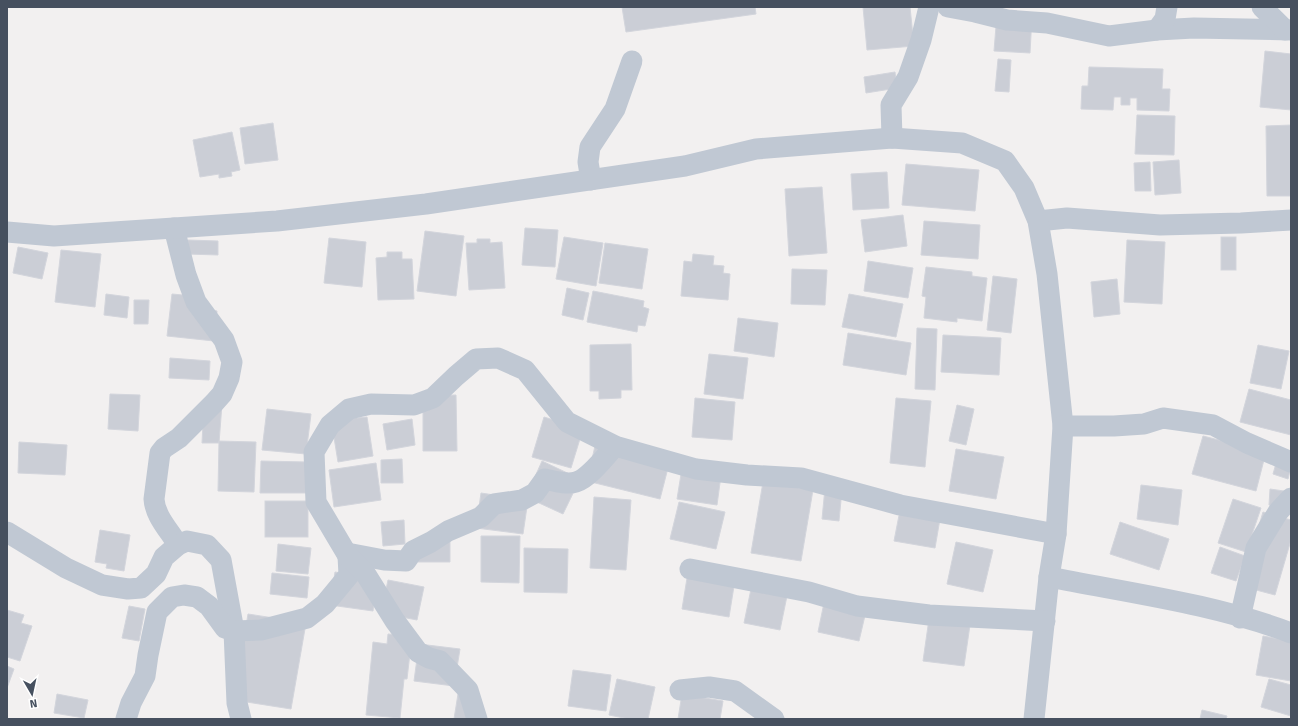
<svg xmlns="http://www.w3.org/2000/svg" width="1298" height="726" viewBox="0 0 1298 726" font-family="'Fira Sans',sans-serif">
<rect width="100%" height="100%" fill="#f2f0f0"/>
<g fill="#cbced6" stroke="#d3d5dc">
<polygon points="622,7 755,7 756,14 626,32"/>
<polygon points="863,7 910,7 914,46 867,50"/>
<polygon points="997,14 1032,16 1030,53 994,51"/>
<polygon points="1265,51 1291,54 1291,110 1260,107"/>
<polygon points="998,59 1011,60 1009,92 995,91"/>
<polygon points="1089,67 1163,69 1162,89 1170,89 1169,111 1137,110 1137,98 1130,98 1130,105 1121,105 1121,97 1114,97 1113,110 1081,109 1082,86 1088,86"/>
<polygon points="895,72 897,88 866,93 864,77"/>
<polygon points="1137,115 1175,116 1174,155 1135,154"/>
<polygon points="273,123 278,160 245,164 240,128"/>
<polygon points="1291,125 1291,196 1267,196 1266,126"/>
<polygon points="232,132 240,170 231,172 232,176 219,178 219,174 200,177 193,140"/>
<polygon points="1179,160 1181,193 1155,195 1153,162"/>
<polygon points="1150,162 1151,191 1135,191 1134,163"/>
<polygon points="906,164 979,170 975,211 902,205"/>
<polygon points="887,172 889,208 853,210 851,174"/>
<polygon points="822,187 827,253 789,256 785,189"/>
<polygon points="903,215 907,246 865,252 861,220"/>
<polygon points="924,221 980,225 978,259 921,255"/>
<polygon points="525,228 558,230 555,267 522,265"/>
<polygon points="425,231 464,236 456,296 417,291"/>
<polygon points="564,237 603,243 596,286 556,279"/>
<rect x="1221" y="237" width="15" height="33"/>
<polygon points="329,238 366,242 362,287 324,283"/>
<polygon points="477,239 490,239 490,243 502,242 505,288 469,290 466,243 477,243"/>
<polygon points="188,240 218,241 218,255 187,254"/>
<polygon points="1127,240 1165,242 1162,304 1124,302"/>
<polygon points="605,243 648,249 642,289 599,283"/>
<polygon points="18,247 48,253 42,279 13,273"/>
<polygon points="61,250 101,254 95,307 55,302"/>
<polygon points="387,252 402,252 402,259 412,259 414,299 378,300 376,258 387,257"/>
<polygon points="693,254 714,256 713,265 724,266 723,273 730,274 728,300 681,296 684,261 692,262"/>
<polygon points="868,261 913,268 908,298 864,291"/>
<polygon points="926,267 972,272 972,276 987,278 982,321 957,318 957,322 924,318 926,297 922,296"/>
<polygon points="792,269 827,270 825,305 791,304"/>
<polygon points="993,276 1017,279 1011,333 987,330"/>
<polygon points="1117,279 1120,314 1094,317 1091,282"/>
<polygon points="567,288 589,293 583,320 562,315"/>
<polygon points="593,291 644,301 643,307 649,309 645,326 638,325 637,332 587,322"/>
<polygon points="106,294 129,297 127,318 104,315"/>
<polygon points="172,294 193,296 192,308 217,311 214,341 167,336"/>
<polygon points="849,294 903,304 896,337 842,327"/>
<polygon points="134,300 149,300 148,324 134,324"/>
<polygon points="738,318 778,323 774,357 734,351"/>
<polygon points="917,328 937,329 935,390 915,389"/>
<polygon points="848,333 911,343 906,375 843,365"/>
<polygon points="943,335 1001,338 999,375 941,372"/>
<polygon points="631,344 632,390 621,390 621,398 599,399 599,391 590,391 590,345"/>
<polygon points="1258,345 1289,351 1281,389 1250,383"/>
<polygon points="709,354 748,358 743,399 704,394"/>
<polygon points="170,358 210,361 209,380 169,378"/>
<polygon points="1249,389 1291,400 1291,435 1240,422"/>
<polygon points="110,394 140,395 138,431 108,429"/>
<polygon points="456,395 457,451 423,451 423,396"/>
<polygon points="695,398 735,402 732,440 692,437"/>
<polygon points="896,398 931,401 925,467 890,463"/>
<polygon points="204,403 222,404 219,443 202,443"/>
<polygon points="957,405 974,409 966,445 949,441"/>
<polygon points="267,409 311,414 306,454 262,450"/>
<polygon points="356,410 357,418 367,417 373,456 338,462 331,419"/>
<polygon points="544,417 583,429 571,468 532,457"/>
<polygon points="412,419 415,445 387,450 383,424"/>
<polygon points="1203,436 1266,452 1256,491 1192,474"/>
<polygon points="219,441 256,442 254,492 218,491"/>
<polygon points="19,442 67,445 65,475 18,473"/>
<polygon points="595,446 669,464 660,499 587,481"/>
<polygon points="956,449 1004,457 996,499 949,491"/>
<polygon points="1279,453 1291,467 1288,479 1273,474"/>
<polygon points="402,459 403,483 381,483 381,460"/>
<polygon points="261,461 307,462 306,493 260,493"/>
<polygon points="542,461 580,479 563,514 526,497"/>
<polygon points="683,462 722,468 717,505 677,499"/>
<polygon points="376,463 381,500 334,507 329,470"/>
<polygon points="763,482 813,490 801,561 751,553"/>
<polygon points="1141,485 1182,490 1178,525 1137,519"/>
<polygon points="825,488 842,490 839,521 822,519"/>
<polygon points="1270,489 1291,492 1291,507 1269,505"/>
<polygon points="481,493 528,500 523,534 476,528"/>
<polygon points="594,497 631,500 626,570 590,568"/>
<polygon points="1233,499 1261,508 1246,552 1218,543"/>
<rect x="265" y="501" width="43" height="36"/>
<polygon points="679,502 725,512 716,549 670,539"/>
<polygon points="901,505 941,513 935,548 894,541"/>
<polygon points="1263,512 1291,520 1291,540 1275,595 1241,586"/>
<polygon points="404,520 405,544 383,546 381,522"/>
<polygon points="1120,522 1169,539 1159,570 1110,554"/>
<polygon points="100,530 130,535 124,571 106,568 107,564 95,562"/>
<polygon points="481,536 520,536 519,583 481,582"/>
<polygon points="419,538 450,538 450,562 418,562"/>
<polygon points="956,542 993,550 983,592 947,584"/>
<polygon points="278,544 311,548 308,574 276,571"/>
<polygon points="1220,547 1245,556 1236,581 1211,573"/>
<polygon points="524,548 568,549 567,593 524,592"/>
<polygon points="335,572 377,578 373,611 330,605"/>
<polygon points="688,572 735,580 729,617 682,609"/>
<polygon points="272,573 309,577 307,598 270,594"/>
<polygon points="388,580 424,587 417,620 381,613"/>
<polygon points="751,589 787,596 780,630 744,623"/>
<polygon points="825,598 867,607 859,641 818,632"/>
<polygon points="129,606 145,609 139,641 122,638"/>
<polygon points="7,610 24,615 21,623 32,626 20,661 7,657"/>
<polygon points="248,614 306,623 291,709 234,700"/>
<polygon points="929,619 970,625 964,666 923,661"/>
<polygon points="388,634 412,636 407,679 404,679 400,718 366,715 373,642 387,644"/>
<polygon points="1263,636 1291,641 1291,681 1256,675"/>
<polygon points="419,644 460,649 454,686 414,681"/>
<polygon points="7,666 14,669 7,688"/>
<polygon points="573,670 611,675 606,711 568,706"/>
<polygon points="617,679 655,687 648,719 629,719 609,715"/>
<polygon points="1269,679 1291,685 1291,716 1261,707"/>
<polygon points="57,694 88,700 84,718 54,713"/>
<polygon points="458,694 475,695 473,719 454,719"/>
<polygon points="682,694 723,701 720,719 678,719"/>
<polygon points="1202,710 1227,716 1226,719 1200,719"/>
</g>
<g fill="none" stroke-linecap="round" stroke-linejoin="round">
<g stroke="#c0c8d3" stroke-width="21">
<polyline points="948,7 975,12 1007,20 1047,23 1109,36 1157,30 1194,28 1291,30"/>
<polyline points="1262,7 1285,30"/>
<polyline points="1157,30 1165,19 1167,7"/>
<polyline points="892,138 891,105 908,77 921,40 929,7"/>
<polyline points="591,180 588,162 590,147 615,109 632,61"/>
<polyline points="1038,221 1067,218 1160,225 1241,223 1291,220"/>
<path d="M 174,228 L 186,275 L 196,302 L 224,340 L 232,362 L 229,378 L 222,394 L 214,403 L 179,438 L 164,448 L 160,453 L 154,499 C 155,516 169,530 178,545"/>
<polyline points="7,232 54,236 277,221 426,204 685,166 756,149 892,138 962,143 1005,161 1024,188 1038,221 1047,274 1063,426 1056,534 1049,577 1034,719"/>
<polyline points="1063,426 1114,426 1144,424 1163,418 1213,425 1247,443 1291,462"/>
<polyline points="7,532 66,568 102,585 128,589 141,588 156,574 164,557 178,545 187,541 207,545 221,560 234,631 237,703 241,719"/>
<path d="M 347,553 L 384,560 L 406,561 L 413,551 L 431,542 L 448,531 L 481,517 L 494,504 L 522,500 L 535,493 L 545,479 C 554,481 567,485 576,482 C 588,479 606,456 615,446"/>
<polyline points="690,569 809,592 857,606 929,615 1045,621"/>
<path d="M 1049,577 C 1129,593 1215,604 1291,633"/>
<polyline points="1240,618 1256,548 1278,512 1291,498"/>
<polyline points="680,690 709,687 735,691 774,719"/>
<polyline points="126,719 131,703 145,676 148,655 157,612 172,597 184,595 197,597 209,606 225,628 234,631 261,630 307,618 325,604 349,575 348,556"/>
<polyline points="477,719 468,690 440,661 429,658 418,652 395,621 365,573 348,556 316,502 314,452 330,425 349,409 371,404 414,405 433,398 456,376 476,359 498,358 525,370 567,422 615,446 696,469 747,475 801,478 900,505 1056,534"/>
</g>
</g>
<rect width="1298" height="726" fill="none" stroke="#46505f" stroke-width="16"/>
<g transform="translate(32 694) rotate(171)" stroke="#ffffff" stroke-width="3" paint-order="stroke">
<path d="M0-3L7 15L0 10L-7 15Z" fill="#46505f"/>
<text y="-6" font-size="11" font-weight="bold" text-anchor="middle" fill="#46505f">N</text>
</g>
</svg>
